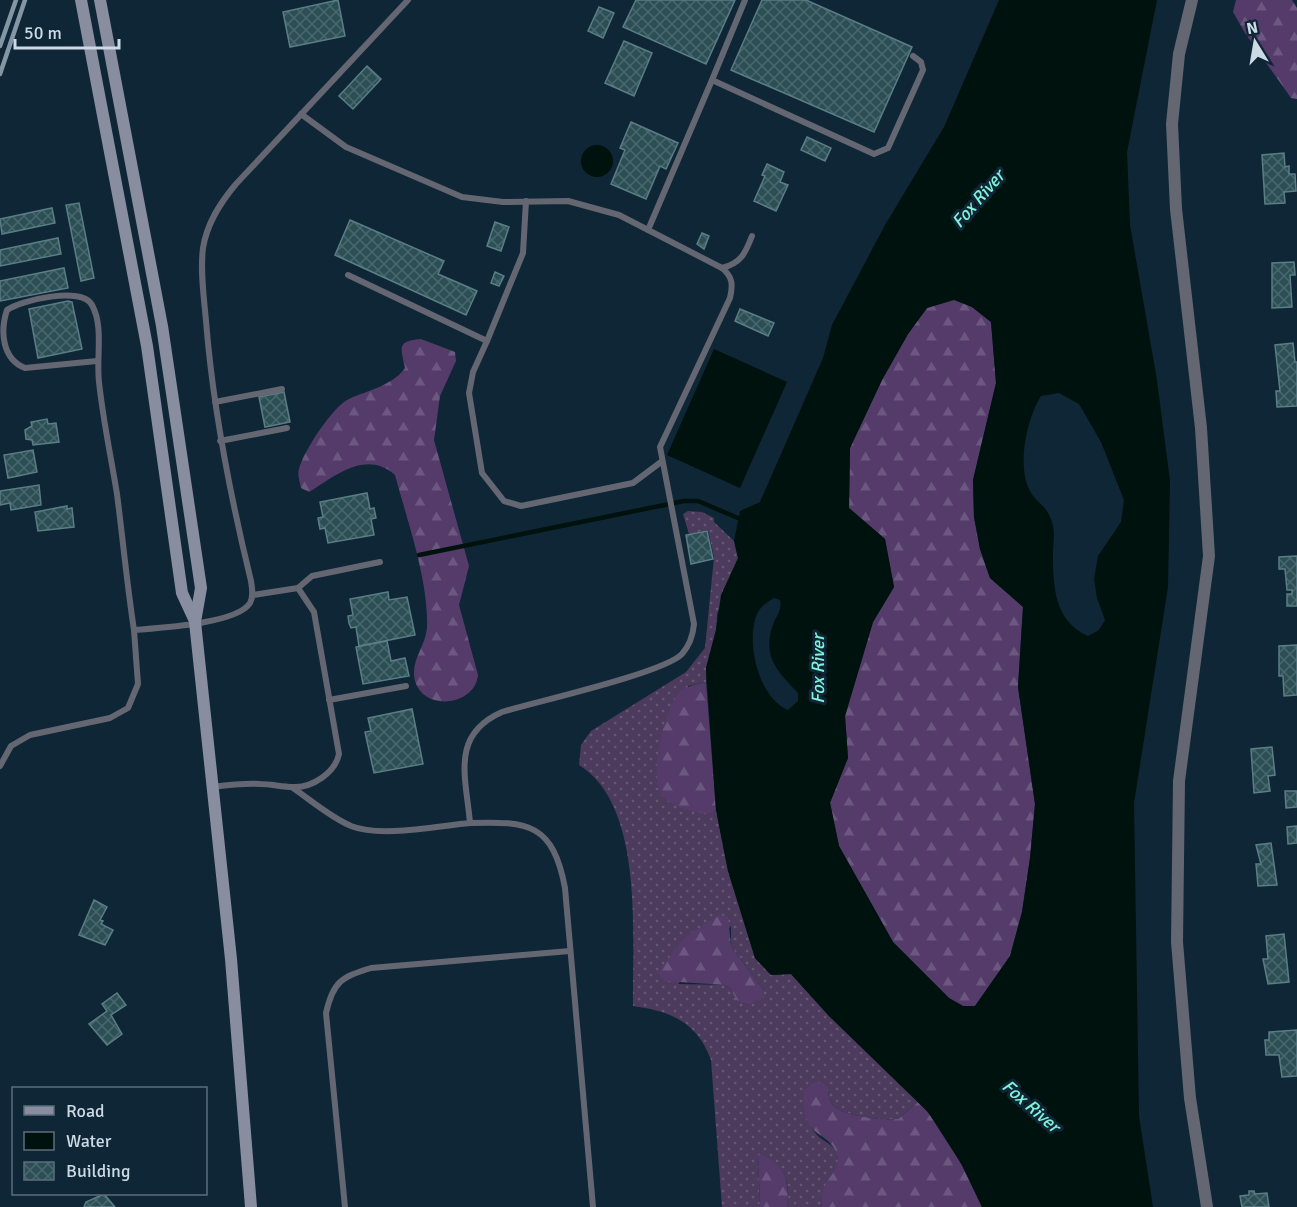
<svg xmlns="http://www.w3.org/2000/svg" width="1297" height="1207" viewBox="0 0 1297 1207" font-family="Signika,sans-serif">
<defs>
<pattern id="grass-dots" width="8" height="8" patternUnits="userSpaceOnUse" patternTransform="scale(1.5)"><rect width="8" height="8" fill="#4c3b5c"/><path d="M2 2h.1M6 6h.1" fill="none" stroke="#655773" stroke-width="1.8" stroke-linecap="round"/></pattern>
<pattern id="forest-firs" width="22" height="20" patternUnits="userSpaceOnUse" patternTransform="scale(1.5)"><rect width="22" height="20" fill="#543b6a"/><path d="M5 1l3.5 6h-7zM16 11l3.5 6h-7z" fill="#6b577f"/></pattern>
<pattern id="building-cross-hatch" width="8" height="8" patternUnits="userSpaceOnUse" patternTransform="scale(1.5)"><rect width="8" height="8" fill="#2c4f55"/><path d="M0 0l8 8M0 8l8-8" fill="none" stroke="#49686d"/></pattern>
</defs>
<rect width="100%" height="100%" fill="#0f2636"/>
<path fill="url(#grass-dots)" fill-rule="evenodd" d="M 688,511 L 702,512 L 714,518 L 714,522 L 734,541 L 738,558 L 717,614 L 716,630 L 706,668 L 706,682 L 688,686 L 662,795 L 685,809 L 711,814 L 716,810 L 728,871 L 755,958 L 771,975 L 791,974 L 829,1016 L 918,1102 L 898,1119 C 882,1120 845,1117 833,1105 C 828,1101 829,1094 828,1087 L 805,1091 C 803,1107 806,1122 817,1135 C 825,1143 837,1145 838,1159 C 839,1173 818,1186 822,1207 L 787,1207 C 792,1181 782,1165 758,1155 L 760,1207 L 722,1207 L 711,1060 C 698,1023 671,1011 633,1006 C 632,937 645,806 579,765 L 581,745 L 591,731 L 686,672 L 705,648 L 714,557 L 708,530 L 689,534 L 683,514 ZM 731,926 L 731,946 L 764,991 L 763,997 L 750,1005 L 739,1002 L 730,988 L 725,985 L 678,984 Z"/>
<g fill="url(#forest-firs)">
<polygon points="1236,0 1292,0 1297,8 1297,99 1291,98 1245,33 1233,12"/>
<polygon points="954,299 972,307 991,322 996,383 973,480 974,517 980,549 990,578 1023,607 1018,687 1035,804 1030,858 1022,912 1010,956 975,1006 963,1006 949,998 893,942 839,846 830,802 848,758 845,716 873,622 894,587 885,539 849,508 850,448 882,380 908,334 927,308"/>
<path d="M 421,339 L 455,352 L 456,361 L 440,396 L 434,440 L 469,566 L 459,605 L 478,675 C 475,706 424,712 415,681 C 410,660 425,648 427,628 C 429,581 407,520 395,475 C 366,449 335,476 309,492 L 301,488 C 300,482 297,475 299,469 C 303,452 333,406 349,399 C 368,390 392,386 405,368 C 401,348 396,341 421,339 Z"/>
<path d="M 706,682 L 716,810 L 711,814 C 696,813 670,808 661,793 C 649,774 664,713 677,695 C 684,686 695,685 706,682 Z"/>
<polygon points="718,915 728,916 731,946 764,991 764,997 750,1005 738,1002 730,988 725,985 664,981 658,972 683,939"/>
<path d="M 822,1082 L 828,1087 C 829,1094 828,1101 833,1105 C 845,1117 882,1120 898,1119 L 918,1102 C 947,1131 965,1171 982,1207 L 822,1207 C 817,1181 842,1173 837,1155 C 829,1128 800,1142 804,1091 L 812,1083 Z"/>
<path d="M 758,1155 C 783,1159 791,1185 787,1207 L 760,1207 Z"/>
</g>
<g fill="#00120d" fill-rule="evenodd">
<path d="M 999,0 L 1157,0 L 1127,152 L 1130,225 L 1157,380 L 1170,481 L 1168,587 L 1134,803 L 1139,1116 L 1153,1207 L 982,1207 L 962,1165 L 928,1112 L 829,1016 L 791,974 L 771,975 L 755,958 L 728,871 L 716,810 L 706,668 L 716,630 L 721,595 L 738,558 L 734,541 L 740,511 L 760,502 L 823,358 L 832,325 L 885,225 L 944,127 ZM 954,300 L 972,307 L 991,322 L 996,383 L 973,480 L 974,517 L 980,549 L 990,578 L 1023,607 L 1018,687 L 1035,804 L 1030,858 L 1022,912 L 1010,956 L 975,1006 L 963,1006 L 949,998 L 893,942 L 839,846 L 830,803 L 848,758 L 845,716 L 873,622 L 894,587 L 885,539 L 849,508 L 850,448 L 882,380 L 908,334 L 927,308 ZM 1059,393 L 1079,404 L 1101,442 L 1124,500 L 1121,522 L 1098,556 L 1094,579 L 1097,598 L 1105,620 L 1099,630 L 1088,636 C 1054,621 1053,586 1053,554 C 1053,545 1055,535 1053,526 C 1048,504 1036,504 1029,489 C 1017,464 1027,418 1041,396 ZM 774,598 L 780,600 C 782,609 778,614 774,622 C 761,655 776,670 798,693 L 798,701 L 788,710 C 759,699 745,641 757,614 C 761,606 767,602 774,598 Z"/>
<circle cx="597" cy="161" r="16"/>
<polygon points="714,349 787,382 740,488 667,455"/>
</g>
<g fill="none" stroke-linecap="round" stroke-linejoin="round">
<polyline stroke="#00120d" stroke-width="4.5" points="419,555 684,501 698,501 738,518"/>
</g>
<g fill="url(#building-cross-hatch)" stroke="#5a7e85" stroke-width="1.5">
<polygon points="338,0 345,36 290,47 283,12"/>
<polygon points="636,0 735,0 706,64 623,27"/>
<polygon points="762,0 806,0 912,47 874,132 731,70"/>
<polygon points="599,7 614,13 603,38 588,31"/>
<polygon points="624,41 652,53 634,96 605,83"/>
<polygon points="367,66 381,79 353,109 339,96"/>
<polygon points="631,122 678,143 666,169 660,166 646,199 611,184 625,150 620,148"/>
<polygon points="807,137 831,148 825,161 801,150"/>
<polygon points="1284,153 1285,167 1289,166 1289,174 1295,174 1296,191 1284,192 1285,203 1265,204 1262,155"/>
<polygon points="767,164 784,172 780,182 788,185 776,211 754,201 765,176 762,175"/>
<polygon points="79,203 94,278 81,281 66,205"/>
<polygon points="52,208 55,223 2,234 0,219"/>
<polygon points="350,220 444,261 438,274 477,291 466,315 335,255"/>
<polygon points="495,222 509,227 501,251 487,246"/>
<polygon points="702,233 709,236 704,249 697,244"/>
<polygon points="58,238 61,254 0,266 0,250"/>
<polygon points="1294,262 1295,275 1290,275 1292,307 1272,308 1272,263"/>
<polygon points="64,268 68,288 0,301 0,281"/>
<polygon points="495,272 504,276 499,286 491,283"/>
<polygon points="68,301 72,302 82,349 38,358 29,309"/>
<polygon points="740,309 774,323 768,336 735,321"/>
<polygon points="1293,343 1295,362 1297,362 1297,406 1277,407 1276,391 1280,391 1275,345"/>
<polygon points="284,392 290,422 265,427 259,397"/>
<polygon points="47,419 48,424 56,423 59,442 33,445 32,440 26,439 25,430 32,426 31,422"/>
<polygon points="33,450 37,472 8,478 4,455"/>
<polygon points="39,485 41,505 11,510 10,503 0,505 0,491"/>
<polygon points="367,493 370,509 374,508 376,518 371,519 374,535 328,543 325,528 320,529 319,524 318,518 323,517 320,502"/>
<polygon points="67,506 67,509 72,508 74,527 38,531 35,512"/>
<polygon points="707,531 713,559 691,564 686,535"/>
<polygon points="1297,556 1297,606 1287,606 1287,594 1292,594 1292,590 1287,590 1285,569 1279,569 1279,557"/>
<polygon points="388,592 389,600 407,597 415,635 359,646 356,627 351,628 349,623 348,616 353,615 350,599"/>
<polygon points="387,641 391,661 405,658 409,676 363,684 356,647"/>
<polygon points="1297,645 1297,695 1284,696 1283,676 1279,676 1279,646"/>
<polygon points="412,709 423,764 374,773 365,732 371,731 368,718"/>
<polygon points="1272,747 1275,775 1268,776 1270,791 1254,793 1251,749"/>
<polygon points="1285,791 1297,791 1297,807 1286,808"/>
<polygon points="1297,826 1297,843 1288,844 1287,827"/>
<polygon points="1271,843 1277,885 1258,886 1256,864 1261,864 1256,845"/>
<polygon points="94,900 107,907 100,920 103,921 101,924 113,930 105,945 79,935"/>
<polygon points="1284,934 1289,982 1268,984 1263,959 1268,959 1266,936"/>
<polygon points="117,993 126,1005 111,1015 122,1034 107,1045 89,1024 107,1011 102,1004"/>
<polygon points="1297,1030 1297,1076 1282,1077 1279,1055 1266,1055 1265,1040 1269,1040 1269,1032"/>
<polygon points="1249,1191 1254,1191 1255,1194 1267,1193 1269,1207 1242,1207 1240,1196 1249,1195"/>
<polygon points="104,1194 115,1207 84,1207 86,1202"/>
</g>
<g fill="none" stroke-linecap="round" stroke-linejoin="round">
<g stroke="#646772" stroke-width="6">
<polyline points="712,80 745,0"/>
<polyline points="648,230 712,80 874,154 888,148 923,70 921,62 913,56"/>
<path d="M 722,268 C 741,263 745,254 752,236"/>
<polyline points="348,275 487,341 523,253 526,201"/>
<polyline points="487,341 473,372 469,393 482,473 504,501 521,506 633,483 661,462"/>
<path d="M 97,361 L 25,368 C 2,359 0,331 7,310 C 21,300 82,286 92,305 C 104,327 96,357 99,382 C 103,420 111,457 117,494 C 123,540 127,585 134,630"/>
<polyline points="215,402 282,389"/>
<polyline points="220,441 287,428"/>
<polyline points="298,588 312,576 380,562"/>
<polyline points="329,700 406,686"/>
<path d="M 0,766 L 11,746 L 30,735 L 110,718 L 128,708 L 138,684 L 134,630 C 158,628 237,624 250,603 C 254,596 252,588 251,581 C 230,495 213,409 206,321 C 204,297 200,272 203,248 C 207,223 220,203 236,184 L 408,0"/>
<path d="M 212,787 C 228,785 244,783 260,784 C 271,784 282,787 293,787 C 312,788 335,773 339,754 L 314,612 L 298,588 L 253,595"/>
<path d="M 293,788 C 312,801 330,817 351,826 C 381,838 437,826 470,823 C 466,777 450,735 502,712 C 535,702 664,673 682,654 C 690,645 693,635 694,624 L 660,447 L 730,298 C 733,285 733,277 722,268 L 619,215 L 568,201 L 503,202 L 462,197 L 346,147 L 301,114"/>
<path d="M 470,823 C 529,821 553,824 565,888 L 593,1207"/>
<path d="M 345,1207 L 326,1013 C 333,982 341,977 371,968 L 570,951"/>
</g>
<polyline stroke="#646772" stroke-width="12" points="1192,0 1179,54 1172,124 1176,209 1201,428 1209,556 1179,781 1177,942 1190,1098 1207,1207"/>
<g stroke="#888da0" stroke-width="12">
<polyline points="81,0 147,346 182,593 195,621"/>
<polyline points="100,0 162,326 201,588 195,622 231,959 251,1207"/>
</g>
<g stroke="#8496a3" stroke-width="4.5">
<polyline points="0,46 16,0"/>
<polyline points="0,74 25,0"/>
</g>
</g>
<g text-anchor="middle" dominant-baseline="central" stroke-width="6" stroke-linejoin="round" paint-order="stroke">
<g font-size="18" font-style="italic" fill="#80f3d9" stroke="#0f2636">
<text transform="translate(978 199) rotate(-49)">Fox River</text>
<text transform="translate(818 669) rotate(-90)">Fox River</text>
<text transform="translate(1031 1106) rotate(41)">Fox River</text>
</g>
</g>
<rect x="12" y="1087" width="195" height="108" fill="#0f2636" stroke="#5b6e7c" stroke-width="1.5"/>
<rect x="24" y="1106" width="30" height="9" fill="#888da0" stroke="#5b6e7c" stroke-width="1.5"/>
<text x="66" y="1117" font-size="18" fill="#ccdae5">Road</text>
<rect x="24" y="1132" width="30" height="18" fill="#00120d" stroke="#5b6e7c" stroke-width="1.5"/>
<text x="66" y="1147" font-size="18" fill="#ccdae5">Water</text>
<rect x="24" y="1162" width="30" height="18" fill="url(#building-cross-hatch)" stroke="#5b6e7c" stroke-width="1.5"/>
<text x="66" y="1177" font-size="18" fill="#ccdae5">Building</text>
<g transform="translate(1255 42) rotate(349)" stroke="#0f2636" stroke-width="4.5" paint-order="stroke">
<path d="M0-4.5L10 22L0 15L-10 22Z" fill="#ccdae5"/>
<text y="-9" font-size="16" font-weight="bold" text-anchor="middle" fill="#ccdae5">N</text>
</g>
<path d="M15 39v9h104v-9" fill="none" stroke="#ccdae5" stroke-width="3"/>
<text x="24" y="39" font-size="18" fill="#ccdae5" stroke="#0f2636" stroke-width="4.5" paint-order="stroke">50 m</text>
</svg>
